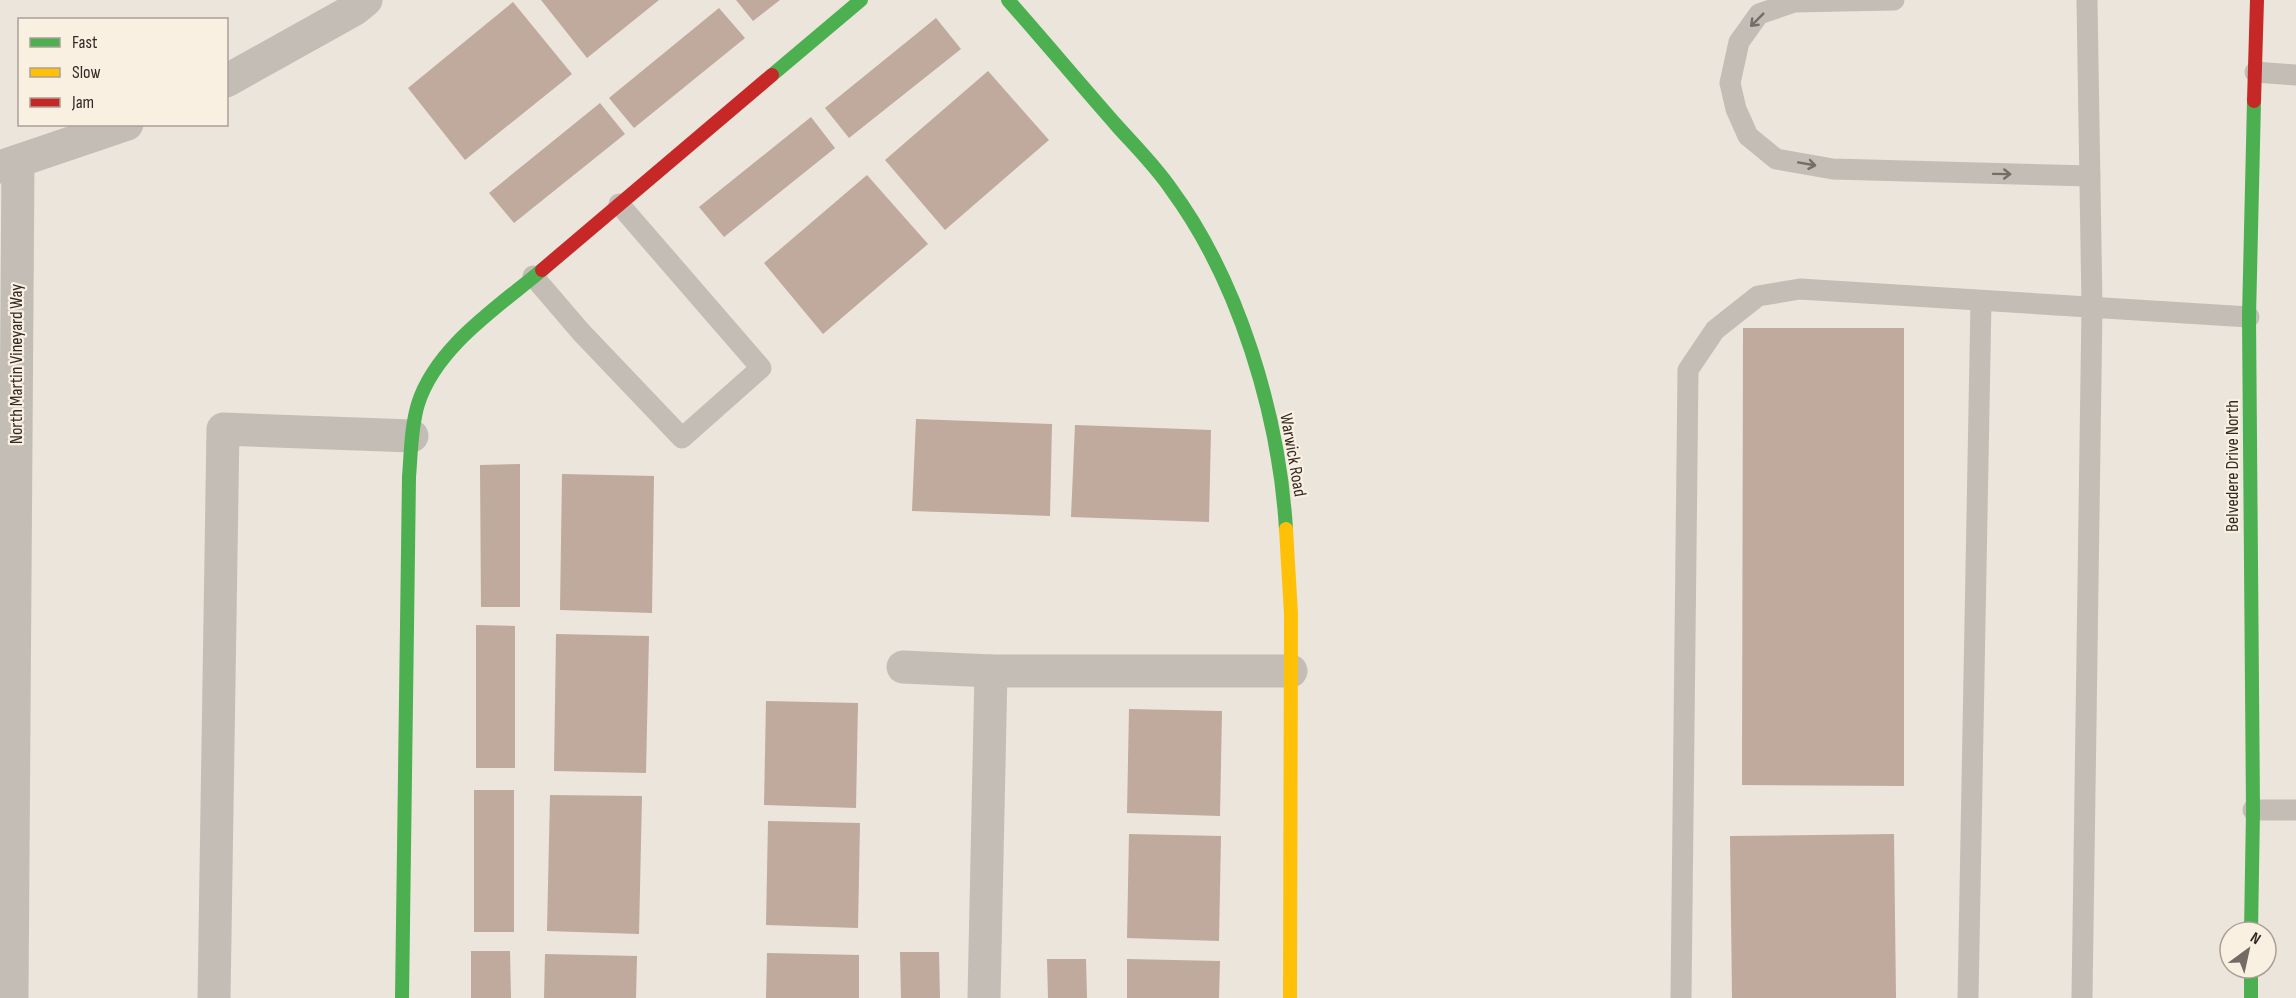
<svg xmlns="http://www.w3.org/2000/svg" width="2296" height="998" viewBox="0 0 2296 998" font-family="'Sofia Sans Condensed',sans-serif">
<rect width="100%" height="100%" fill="#ebe5dc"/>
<g fill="#bfaa9d">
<polygon points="541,0 659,0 587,58"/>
<polygon points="736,0 780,0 753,21"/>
<polygon points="513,2 572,74 465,160 408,88"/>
<polygon points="719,8 745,38 634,128 609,98"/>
<polygon points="936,18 961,49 849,138 825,108"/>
<polygon points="988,71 1049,140 945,230 885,160"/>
<polygon points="600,103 625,134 514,223 489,193"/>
<polygon points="811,117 835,148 724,237 699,207"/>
<polygon points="867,175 928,244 823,334 764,263"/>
<polygon points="1743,328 1904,328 1904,786 1742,785"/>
<polygon points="916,419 1052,424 1050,516 912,511"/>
<polygon points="1075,425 1211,430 1209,522 1071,517"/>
<polygon points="520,464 520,607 481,607 480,465"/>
<polygon points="562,474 654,476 652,613 560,610"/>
<polygon points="476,625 515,626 515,768 476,768"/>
<polygon points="556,634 649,636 646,773 554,771"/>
<polygon points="766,701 858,703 856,808 764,805"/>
<polygon points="1129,709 1222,711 1220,816 1127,813"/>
<rect x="474" y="790" width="40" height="142"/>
<polygon points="550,795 642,796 639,934 547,931"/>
<polygon points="768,821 860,823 858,928 766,925"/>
<polygon points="1129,834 1221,836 1219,941 1127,938"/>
<polygon points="1894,834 1896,998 1732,998 1730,836"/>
<polygon points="471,951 510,951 511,998 471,998"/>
<polygon points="900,952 939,952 940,998 901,998"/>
<polygon points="767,953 859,955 859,998 766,998"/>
<polygon points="545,954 637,956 636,998 544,998"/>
<polygon points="1047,959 1086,959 1087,998 1048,998"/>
<polygon points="1127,959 1220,961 1219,998 1127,998"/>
</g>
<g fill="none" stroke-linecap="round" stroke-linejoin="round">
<g stroke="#c3bdb6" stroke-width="21">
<polyline points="1894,0 1794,2 1759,14 1739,42 1730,83 1736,109 1748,136 1776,159 1833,169 2090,176"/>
<polyline points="2255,72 2296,75"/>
<polyline points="533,276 581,332 682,438 761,368 619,204"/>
<polyline points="2253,810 2296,810"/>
<polyline points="1681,998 1688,370 1715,330 1758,296 1800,289 2249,317"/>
<polyline points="1968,998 1981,301"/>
<polyline points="2082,998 2092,307 2087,0"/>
</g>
<g stroke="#c3bdb6" stroke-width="33">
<polyline points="226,81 355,9 366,0"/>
<polyline points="0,167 127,124"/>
<polyline points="903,667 991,671"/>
<polyline points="12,998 18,161"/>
<polyline points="214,998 223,429 412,436"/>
<polyline points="984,998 991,671 1291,671"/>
</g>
<g stroke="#4caf50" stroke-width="14">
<path d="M 1008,0 C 1045,42 1081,85 1118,127 C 1136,147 1156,167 1171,189 C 1239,281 1279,415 1286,529"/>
<polyline points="772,75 861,0"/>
<polyline points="2251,932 2253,810 2249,317 2254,101"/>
<polyline points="2251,968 2251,998"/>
<path d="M 402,998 L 409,477 C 411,453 411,427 418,404 C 436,347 498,307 542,270"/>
</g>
<polyline stroke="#ffc107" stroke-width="14" points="1286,529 1291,614 1290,998"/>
<g stroke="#c62828" stroke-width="14">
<polyline points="2254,101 2257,0"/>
<polyline points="542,270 772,75"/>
</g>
</g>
<defs><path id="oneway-shaft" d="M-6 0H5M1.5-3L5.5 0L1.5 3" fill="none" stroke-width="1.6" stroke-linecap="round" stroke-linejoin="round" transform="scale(1.5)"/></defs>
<g stroke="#746c66">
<use href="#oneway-shaft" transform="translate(1757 20) rotate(135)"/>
<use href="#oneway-shaft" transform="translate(1807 164) rotate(10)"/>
<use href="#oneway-shaft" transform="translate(2002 174) rotate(1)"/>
</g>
<g text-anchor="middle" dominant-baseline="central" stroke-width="4.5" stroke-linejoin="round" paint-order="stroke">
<g font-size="18" fill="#342a25" stroke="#f9f0e2">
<text transform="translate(16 364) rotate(-90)">North Martin Vineyard Way</text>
<text transform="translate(1293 455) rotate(80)">Warwick Road</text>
<text transform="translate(2232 466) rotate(-90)">Belvedere Drive North</text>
</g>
</g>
<rect x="18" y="18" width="210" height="108" fill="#f9f0e2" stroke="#aaa196" stroke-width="1.5"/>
<rect x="30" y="38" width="30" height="9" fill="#4caf50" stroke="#aaa196" stroke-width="1.5"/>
<text x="72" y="48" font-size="18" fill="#342a25">Fast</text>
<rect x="30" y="68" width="30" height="9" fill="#ffc107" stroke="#aaa196" stroke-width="1.5"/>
<text x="72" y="78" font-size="18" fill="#342a25">Slow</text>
<rect x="30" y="98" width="30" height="9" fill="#c62828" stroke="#aaa196" stroke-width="1.5"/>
<text x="72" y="108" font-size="18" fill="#342a25">Jam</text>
<g transform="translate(2248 950) rotate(33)"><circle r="28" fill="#f9f0e2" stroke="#aaa196" stroke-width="1.5"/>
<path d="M0-4.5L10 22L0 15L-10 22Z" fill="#746b65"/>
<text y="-9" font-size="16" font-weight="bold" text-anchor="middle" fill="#342a25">N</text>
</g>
</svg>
